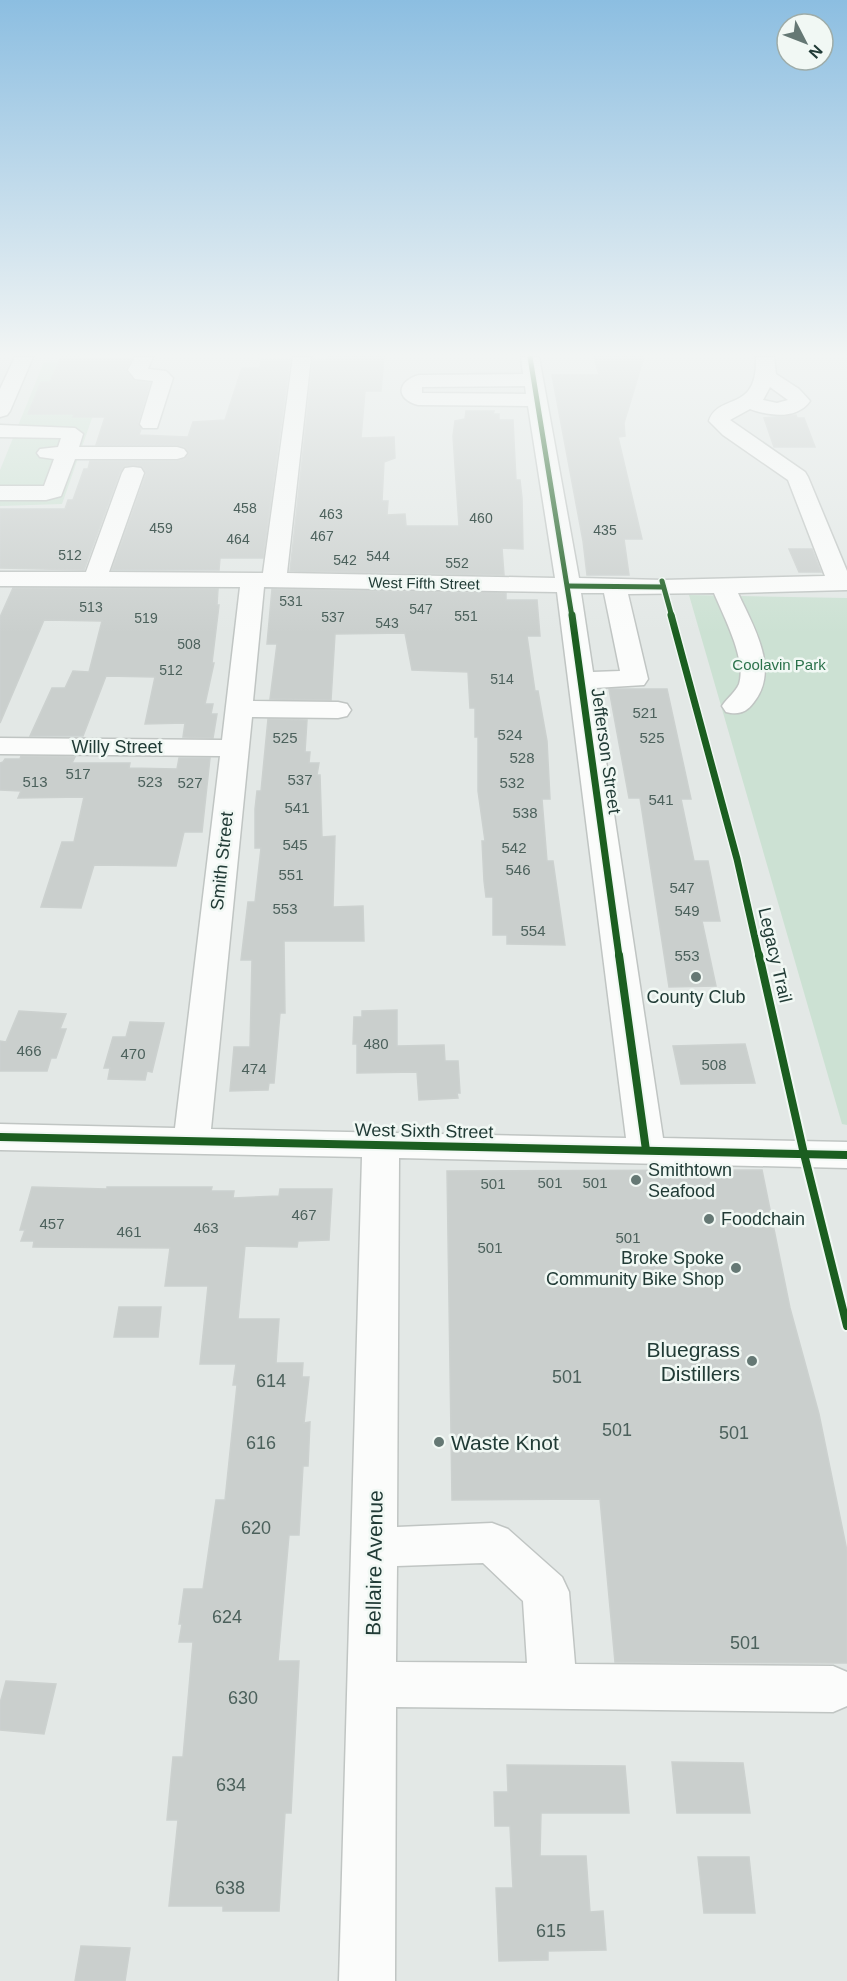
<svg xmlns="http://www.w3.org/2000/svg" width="847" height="1981" viewBox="0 0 847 1981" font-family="Helvetica,sans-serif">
<rect width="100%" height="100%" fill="#e3e8e6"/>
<g fill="#cce1d3">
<polygon points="112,361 62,504 0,506 0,470 44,362"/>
<polygon points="689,595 847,598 847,1125 842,1124"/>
</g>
<g fill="#cacfcd" stroke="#ccd1cf" stroke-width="1.5">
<polygon points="61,357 131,359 126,371 135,381 150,383 138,423 141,429 139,435 188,437 193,422 225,420 242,368 260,368 261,360 290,360 263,558 220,558 219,570 112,570 146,474 143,467 133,465 125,466 120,472 84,570 0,568 0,509 65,509 68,500 73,500 84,469 88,469 90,461 177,461 185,459 189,453 185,447 177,445 96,445 105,417 73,417 74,414 28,414 41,382 50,382"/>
<polygon points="328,357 384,357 381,391 365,391 361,438 394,437 395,458 384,462 382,501 388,501 387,515 405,514 406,526 459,526 453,436 455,421 465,419 466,411 494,411 493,414 499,414 499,420 513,420 516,480 520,480 522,498 523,549 502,548 504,575 290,571 313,360 327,360"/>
<polygon points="594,357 644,357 624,423 625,436 618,437 642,539 624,539 629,575 587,575 583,541 552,375 599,375"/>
<polygon points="796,415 797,418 804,418 815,447 774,447 764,418"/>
<polygon points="789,549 812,549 821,572 799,572"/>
<polygon points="13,588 218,589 217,605 219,605 212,663 214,663 205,704 213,704 211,714 217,714 213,738 183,737 185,723 145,724 155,677 106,676 83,736 30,736 52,688 65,688 73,671 89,672 102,621 44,620 0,723 0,617"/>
<polygon points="272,589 506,593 506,600 537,600 540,636 527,636 535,691 538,691 547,741 550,799 542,799 547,861 553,861 565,945 507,944 507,935 493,935 493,897 486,897 484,881 482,841 485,841 478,791 478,737 475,737 475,708 470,708 468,672 412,670 405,633 335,634 331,700 270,699 277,644 267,644"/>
<polygon points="609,689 667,689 691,799 681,799 694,861 708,861 720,921 702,921 716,986 669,987 640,798 629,798"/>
<polygon points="268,719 307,720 305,752 310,752 309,763 319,763 317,775 320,775 322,837 335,836 333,907 363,906 364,941 284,941 285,1013 280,1013 274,1083 269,1083 268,1090 230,1091 234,1047 250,1047 252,960 241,960 248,902 255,902 261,848 255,848 255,809 257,791 261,791"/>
<polygon points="21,756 75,757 72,763 130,763 129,768 177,769 179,758 210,758 202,832 184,832 176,866 94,865 81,908 41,907 62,842 74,842 84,797 18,798 21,791 0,790 0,763 3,762 5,759 20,759"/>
<polygon points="397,1010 397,1046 444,1045 445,1061 458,1061 460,1093 457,1093 458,1098 419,1100 417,1072 357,1073 357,1044 353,1044 354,1017 362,1017 362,1011"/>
<polygon points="19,1011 66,1014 60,1029 66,1029 56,1058 51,1058 47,1071 0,1071 0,1041 6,1042"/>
<polygon points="130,1022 164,1023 152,1072 147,1071 145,1080 108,1079 110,1068 104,1068 113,1037 126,1037"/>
<polygon points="745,1044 755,1083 681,1084 673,1046"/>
<polygon points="762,1170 790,1308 819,1414 847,1551 847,1663 615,1662 600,1499 452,1500 447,1171"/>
<polygon points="32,1187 107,1189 107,1187 212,1187 211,1191 234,1191 233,1198 279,1196 280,1189 332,1189 329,1240 298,1241 297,1247 245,1246 238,1319 279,1319 276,1363 303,1363 302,1377 309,1377 304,1423 310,1422 308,1466 303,1466 299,1535 289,1535 278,1661 299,1661 291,1813 285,1813 279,1911 223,1911 223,1906 169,1906 178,1820 167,1820 173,1757 183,1757 193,1642 179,1642 182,1624 179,1624 184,1589 203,1589 216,1500 225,1500 237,1385 233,1385 236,1364 200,1364 208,1286 165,1286 170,1248 33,1247 34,1241 21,1241 25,1230 20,1230"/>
<polygon points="119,1307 161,1307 158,1337 114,1337"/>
<polygon points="6,1681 56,1684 44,1734 0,1730 0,1703"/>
<polygon points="672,1762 743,1763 750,1813 677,1813"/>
<polygon points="507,1765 625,1766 629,1813 541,1813 540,1856 586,1856 590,1912 603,1911 606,1950 548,1951 548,1960 499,1961 496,1888 513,1888 510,1826 495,1826 494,1792 508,1792"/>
<polygon points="698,1857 749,1857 755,1913 704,1913"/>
<polygon points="81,1946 130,1948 125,1981 75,1981"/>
</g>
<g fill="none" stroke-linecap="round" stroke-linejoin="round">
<g stroke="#c0c5c3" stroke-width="3">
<g id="minor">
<polygon points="15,357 33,357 10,411 7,415 0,417 0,389"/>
<polygon points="135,357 153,357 148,369 166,371 173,378 157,428 143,428 140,424 153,381 135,379 128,370"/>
<path d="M 293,357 L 311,357 L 287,573 L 555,578 L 528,406 L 418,405 C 395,399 397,381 419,375 L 523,374 L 521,357 L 539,357 L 579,578 L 663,580 L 825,576 L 788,480 L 723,435 L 709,421 C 719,392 758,414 756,357 L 774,357 L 776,374 L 799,389 L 810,401 C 797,420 769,416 750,409 L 730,420 L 805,472 L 808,477 L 847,571 L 847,590 L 738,593 C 753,626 780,669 754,702 C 746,713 738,715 726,712 L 722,706 C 727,698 735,693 739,684 C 747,660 723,615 714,593 L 628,594 L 648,679 L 644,685 L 595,688 L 663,1138 L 847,1142 L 847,1168 L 399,1158 L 397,1527 L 492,1523 L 508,1529 L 562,1577 L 569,1592 L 575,1664 L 833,1666 L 847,1672 L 847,1706 L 833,1712 L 396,1707 L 395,1981 L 339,1981 L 362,1157 L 0,1150 L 0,1124 L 175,1128 L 220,756 L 0,754 L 0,738 L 222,740 L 240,587 L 0,586 L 0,572 L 86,572 L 122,473 L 125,468 L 133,467 L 141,468 L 144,473 L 109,572 L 263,573 ZM 525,386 L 526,394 L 422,393 L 422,387 ZM 770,387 L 788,400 L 777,403 L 763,400 ZM 264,587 L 557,592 L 626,1138 L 211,1129 L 252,717 L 338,718 L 347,716 L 351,710 L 347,704 L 338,702 L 253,701 ZM 581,593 L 604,593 L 620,671 L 593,672 ZM 483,1563 L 523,1601 L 527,1663 L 396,1662 L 397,1566 Z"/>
<polygon points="0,425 75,428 83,434 79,447 177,447 184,449 187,453 184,457 177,459 75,459 61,496 46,500 0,500 0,486 44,486 54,459 40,457 37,453 40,449 58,447 61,438 0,437"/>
</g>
</g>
<use href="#minor" fill="#fbfcfb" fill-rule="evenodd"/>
<g stroke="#f1f8f4" stroke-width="8">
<g id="cycleway-far2">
<polyline points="530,357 572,617"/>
<polyline points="662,581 672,617"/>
<polyline points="568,586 663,587"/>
</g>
</g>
<g stroke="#f1f8f4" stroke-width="10">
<g id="cycleway-far1">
<polyline points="572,615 619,956"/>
<polyline points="671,615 737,859 759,956"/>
</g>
</g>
<g stroke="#f1f8f4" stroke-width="12">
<g id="cycleway">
<polyline points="619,955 646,1150"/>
<polyline points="759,955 804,1154 847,1326"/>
<polyline points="0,1137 847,1155"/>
</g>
</g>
<use href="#cycleway-far2" stroke="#1b5e20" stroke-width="5"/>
<use href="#cycleway-far1" stroke="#1b5e20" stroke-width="7"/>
<use href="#cycleway" stroke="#1b5e20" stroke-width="8"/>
</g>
<linearGradient id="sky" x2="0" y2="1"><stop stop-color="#8cbee1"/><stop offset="0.56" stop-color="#f2f5f4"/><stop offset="1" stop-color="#f2f5f4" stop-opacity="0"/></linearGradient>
<rect width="847" height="634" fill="url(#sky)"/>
<g fill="#657874" stroke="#f1f8f4" stroke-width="2">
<circle cx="696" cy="977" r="6"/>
<circle cx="636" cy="1180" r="6"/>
<circle cx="709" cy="1219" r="6"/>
<circle cx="736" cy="1268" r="6"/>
<circle cx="752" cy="1361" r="6"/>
<circle cx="439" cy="1442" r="6"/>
</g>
<g text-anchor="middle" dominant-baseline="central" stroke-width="5" stroke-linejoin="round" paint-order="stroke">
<g font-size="14" fill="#4c615c">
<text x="245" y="508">458</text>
<text x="331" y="514">463</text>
<text x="481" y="518">460</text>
<text x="161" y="528">459</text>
<text x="605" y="530">435</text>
<text x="322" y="536">467</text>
<text x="238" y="539">464</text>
<text x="70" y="555">512</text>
<text x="378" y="556">544</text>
<text x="345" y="560">542</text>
<text x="457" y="563">552</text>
<text x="291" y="601">531</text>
<text x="91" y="607">513</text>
<text x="421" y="609">547</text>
<text x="466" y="616">551</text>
<text x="333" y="617">537</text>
<text x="146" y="618">519</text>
<text x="387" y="623">543</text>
<text x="189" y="644">508</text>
<text x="171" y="670">512</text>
<text x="502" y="679">514</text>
</g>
<g font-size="15" fill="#213b36" stroke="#f1f8f4">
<text transform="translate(424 583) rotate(1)">West Fifth Street</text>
</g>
<g font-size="15" fill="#2b724b" stroke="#f1f8f4">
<text x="779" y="664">Coolavin Park</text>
</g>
<g font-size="15" fill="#4c615c">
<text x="645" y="712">521</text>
<text x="510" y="734">524</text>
<text x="285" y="737">525</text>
<text x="652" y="737">525</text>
<text x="522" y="757">528</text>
<text x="78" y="773">517</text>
<text x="300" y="779">537</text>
<text x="35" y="781">513</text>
<text x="150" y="781">523</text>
<text x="190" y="782">527</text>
<text x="512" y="782">532</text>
<text x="661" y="799">541</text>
<text x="297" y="807">541</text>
<text x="525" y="812">538</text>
<text x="295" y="844">545</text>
<text x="514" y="847">542</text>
<text x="518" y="869">546</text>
<text x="291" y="874">551</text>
<text x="682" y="887">547</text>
<text x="285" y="908">553</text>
<text x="687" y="910">549</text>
<text x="533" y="930">554</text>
<text x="687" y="955">553</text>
<text x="376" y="1043">480</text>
<text x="29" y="1050">466</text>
<text x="133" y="1053">470</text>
<text x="714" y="1064">508</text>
<text x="254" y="1068">474</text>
<text x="550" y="1182">501</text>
<text x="595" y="1182">501</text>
<text x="493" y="1183">501</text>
<text x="304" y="1214">467</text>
<text x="52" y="1223">457</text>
<text x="206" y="1227">463</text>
<text x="129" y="1231">461</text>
<text x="628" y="1237">501</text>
<text x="490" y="1247">501</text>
</g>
<g font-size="18" fill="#213b36" stroke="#f1f8f4">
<text x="117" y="747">Willy Street</text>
<text transform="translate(606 751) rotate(82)">Jefferson Street</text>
<text transform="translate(222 861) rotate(-84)">Smith Street</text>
<text transform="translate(775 955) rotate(77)">Legacy Trail</text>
<text transform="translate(424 1131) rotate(1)">West Sixth Street</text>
</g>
<g font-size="18" fill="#213b36" stroke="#f1f8f4" text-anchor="start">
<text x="696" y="997" text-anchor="middle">County Club</text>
<text x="648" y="1170">Smithtown<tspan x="648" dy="21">Seafood</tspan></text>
<text x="721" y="1219">Foodchain</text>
<text x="724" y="1258" text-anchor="end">Broke Spoke<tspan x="724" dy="21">Community Bike Shop</tspan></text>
</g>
<g font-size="18" fill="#4c615c">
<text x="567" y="1377">501</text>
<text x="271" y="1381">614</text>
<text x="617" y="1430">501</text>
<text x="734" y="1433">501</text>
<text x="261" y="1443">616</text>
<text x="256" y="1528">620</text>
<text x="227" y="1617">624</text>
<text x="745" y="1643">501</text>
<text x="243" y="1698">630</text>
<text x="231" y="1785">634</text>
<text x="230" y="1888">638</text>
<text x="551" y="1931">615</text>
</g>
<g font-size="21" fill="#213b36" stroke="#f1f8f4" text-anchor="end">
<text x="740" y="1349">Bluegrass<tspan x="740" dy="24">Distillers</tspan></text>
<text x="451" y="1442" text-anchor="start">Waste Knot</text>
</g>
<g font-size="21" fill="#213b36" stroke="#f1f8f4">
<text transform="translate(374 1563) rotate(-89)">Bellaire Avenue</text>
</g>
</g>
<g transform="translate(805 42) rotate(132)"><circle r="28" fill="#f1f8f4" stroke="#9eaca8" stroke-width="1.5"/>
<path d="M0-4.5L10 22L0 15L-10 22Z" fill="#657874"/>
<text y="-9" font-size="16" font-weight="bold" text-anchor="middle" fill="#213b36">N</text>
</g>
</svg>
